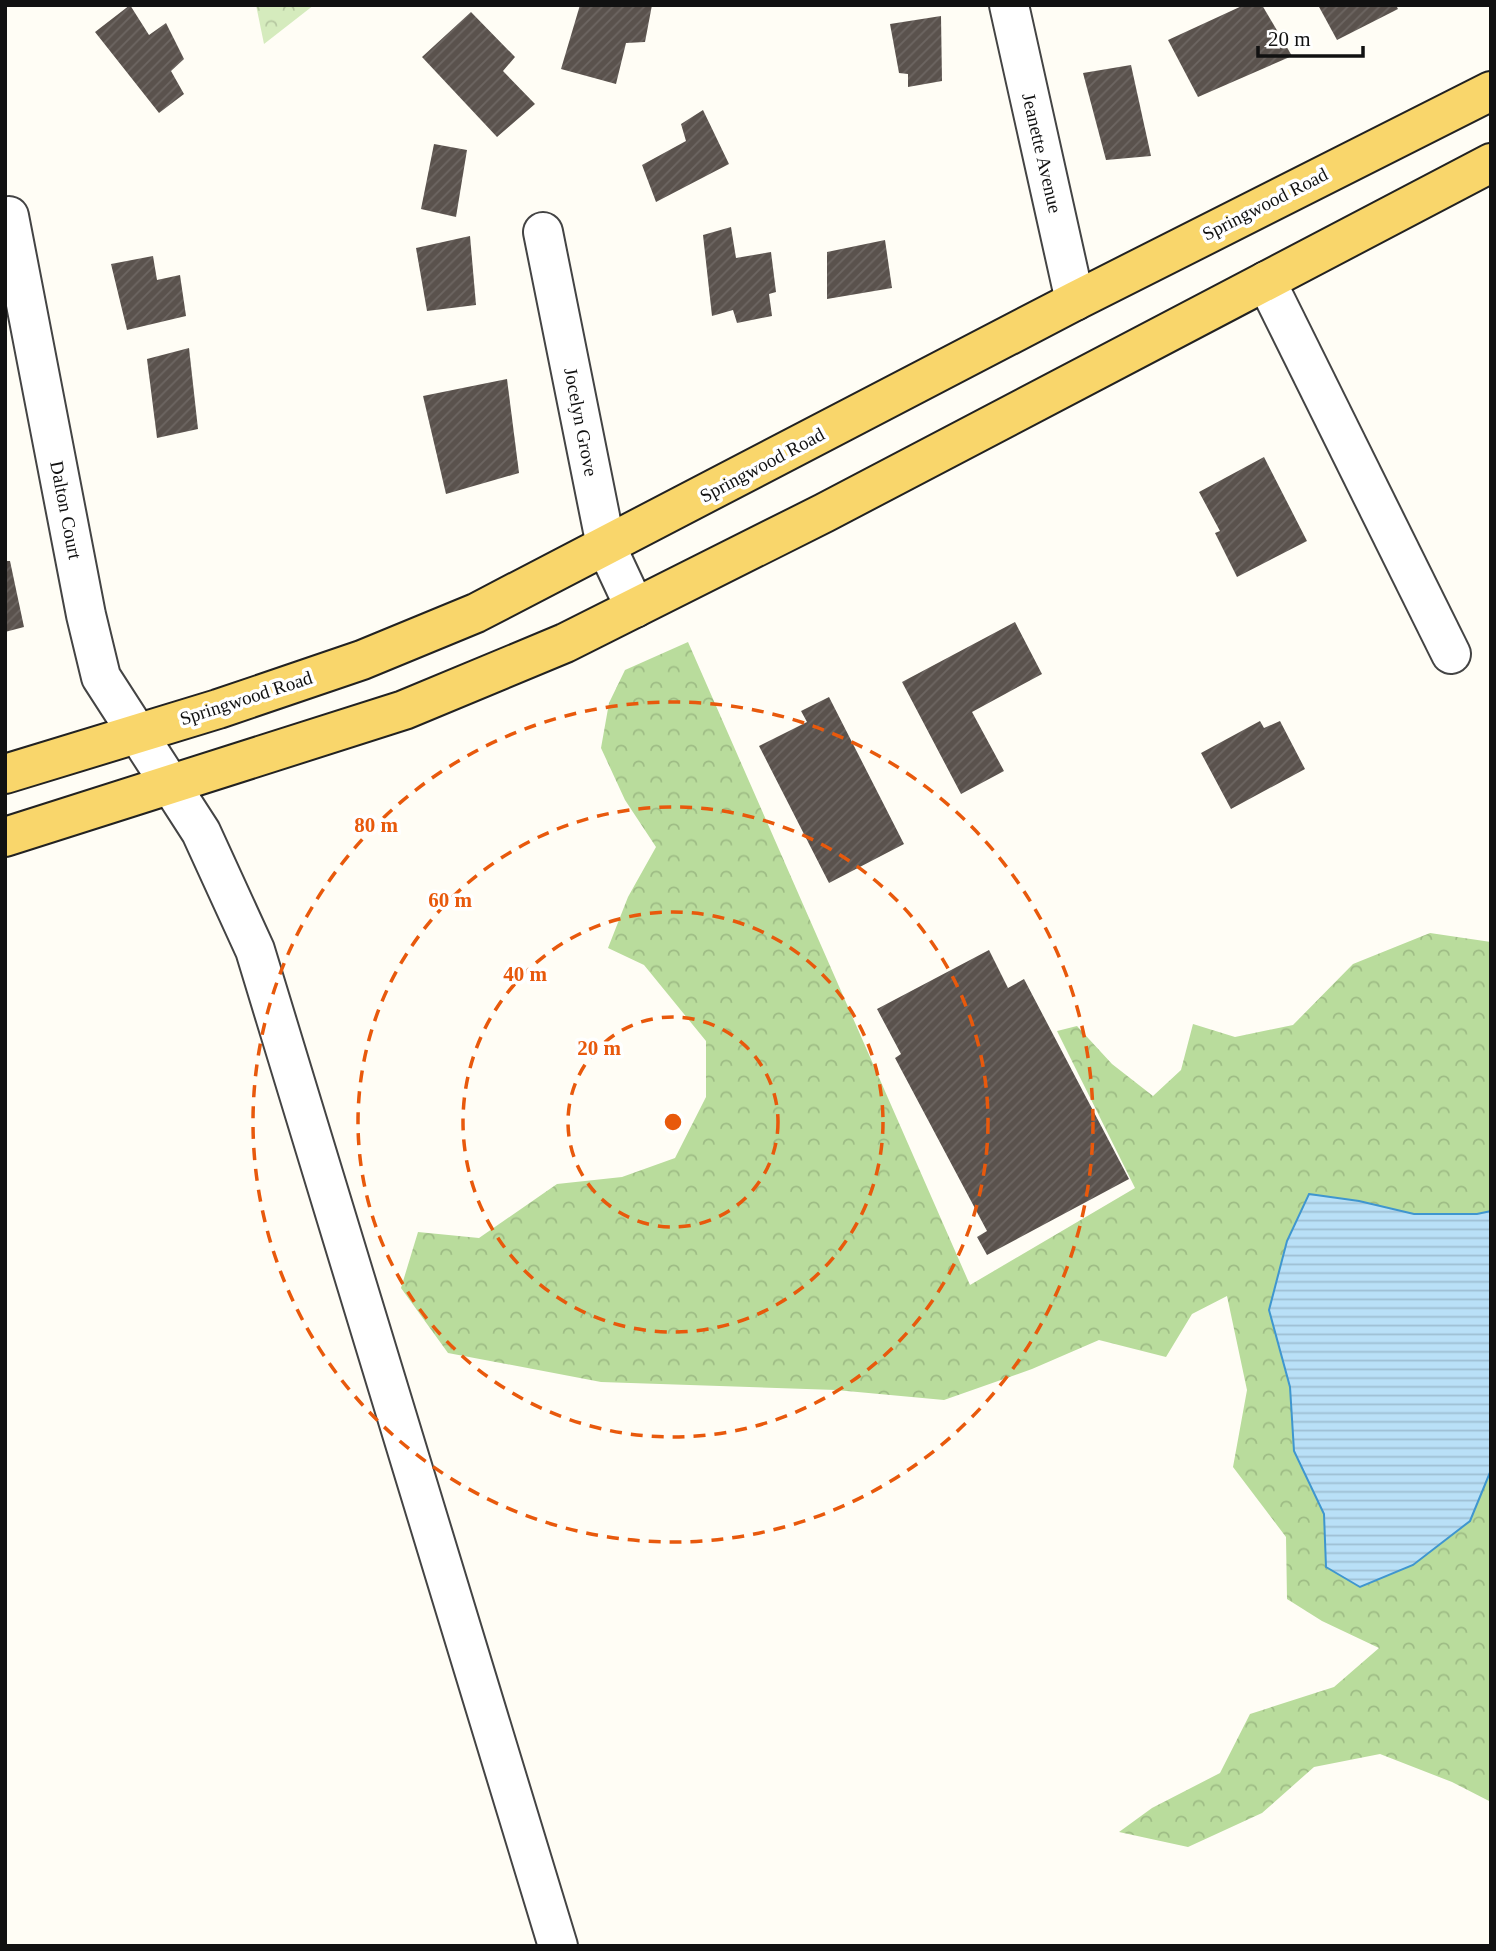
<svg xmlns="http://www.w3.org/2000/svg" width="1496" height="1951" viewBox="0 0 1496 1951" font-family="Georgia,serif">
<defs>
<pattern id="forest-crowns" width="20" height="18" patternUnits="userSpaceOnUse" patternTransform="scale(1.75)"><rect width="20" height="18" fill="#b9dc9c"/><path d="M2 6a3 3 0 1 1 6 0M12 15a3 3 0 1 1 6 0" fill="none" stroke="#9ebc85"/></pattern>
<pattern id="park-crowns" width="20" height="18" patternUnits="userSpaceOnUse" patternTransform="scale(1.75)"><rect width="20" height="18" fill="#d5ebbd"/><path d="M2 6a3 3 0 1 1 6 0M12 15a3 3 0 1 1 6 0" fill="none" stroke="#b6c8a1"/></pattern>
<pattern id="water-rules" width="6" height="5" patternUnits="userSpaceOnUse" patternTransform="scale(1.75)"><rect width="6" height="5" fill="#b9e0f7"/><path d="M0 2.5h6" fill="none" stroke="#9ebfd3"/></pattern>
<pattern id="building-hatch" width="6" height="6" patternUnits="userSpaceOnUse" patternTransform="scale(1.75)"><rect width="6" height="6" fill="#5a524d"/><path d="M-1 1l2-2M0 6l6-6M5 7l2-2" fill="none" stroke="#6d6662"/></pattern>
</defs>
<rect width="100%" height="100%" fill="#fffdf5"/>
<polygon fill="url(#forest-crowns)" points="688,642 970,1285 1135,1188 1057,1031 1077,1026 1112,1064 1153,1096 1181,1070 1193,1024 1235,1037 1293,1025 1353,964 1430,933 1491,942 1491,1211 1477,1214 1414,1214 1359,1201 1309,1194 1269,1310 1290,1387 1294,1451 1324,1514 1326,1567 1470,1521 1491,1470 1491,1802 1452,1782 1380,1754 1314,1767 1262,1813 1188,1847 1119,1832 1152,1808 1220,1773 1250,1714 1334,1687 1379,1648 1322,1621 1287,1599 1286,1537 1233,1467 1247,1390 1227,1296 1192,1314 1166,1357 1099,1340 1032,1369 944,1400 836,1390 601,1382 448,1353 401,1288 418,1232 479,1238 557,1184 622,1177 675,1158 706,1097 706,1041 644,965 608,948 628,897 656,847 625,800 601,748 609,703 625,670"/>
<polygon fill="url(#park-crowns)" points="256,5 314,5 264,44"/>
<polygon fill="url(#water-rules)" stroke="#3f96cf" stroke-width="2" points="1309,1194 1359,1201 1414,1214 1477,1214 1491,1211 1491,1470 1470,1521 1413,1565 1360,1587 1326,1567 1324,1514 1294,1451 1290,1387 1269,1310 1287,1241"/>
<g fill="url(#building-hatch)">
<polygon points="130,5 149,35 166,23 184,59 171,71 184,94 159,113 95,32"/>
<polygon points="580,5 652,5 645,42 626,43 616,84 561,69"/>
<polygon points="1244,5 1262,5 1292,56 1198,97 1168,40"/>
<polygon points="1318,5 1396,5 1398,9 1337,40"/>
<polygon points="471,12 515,57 503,71 535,104 497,137 422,57"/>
<polygon points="941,16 942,81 908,87 908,74 899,73 890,24"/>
<polygon points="1131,65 1151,156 1106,160 1083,73"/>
<polygon points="703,110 729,164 656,202 642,165 686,141 681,124"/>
<polygon points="434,144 467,150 456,217 421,209"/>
<polygon points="731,227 736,258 771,252 776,292 769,294 772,316 737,323 733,310 712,316 703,235"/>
<polygon points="470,236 476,305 427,311 416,248"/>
<polygon points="885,240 892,288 827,299 827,252"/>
<polygon points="153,256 157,280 180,275 186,316 127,330 111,264"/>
<polygon points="189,348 198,429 157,438 147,359"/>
<polygon points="507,379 519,473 446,494 423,396"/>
<polygon points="1264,457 1307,541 1237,577 1215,533 1220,531 1199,492"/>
<polygon points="5,561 10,561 24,627 5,632"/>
<polygon points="1015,622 1042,674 972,712 1004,771 961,794 902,682"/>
<polygon points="829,697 904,844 829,883 759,746 807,722 801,711"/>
<polygon points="1260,721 1264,728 1280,721 1305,769 1231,809 1201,753"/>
<polygon points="989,950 1008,988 1024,979 1129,1179 987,1255 977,1237 987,1231 895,1058 901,1054 877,1009"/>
</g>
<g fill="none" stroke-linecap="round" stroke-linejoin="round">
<g stroke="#444" stroke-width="42">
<g id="minor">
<polyline points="1009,5 1075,301"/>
<polyline points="9,216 86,615 101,677 201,832 255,950 558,1946"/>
<polyline points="543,232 606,546 635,608"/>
<polyline points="1266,281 1451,654"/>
</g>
</g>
<g stroke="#222" stroke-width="42">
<g id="major">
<polyline points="5,774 218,709 362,660 476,613 1075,301 1491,91"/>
<polyline points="5,837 404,710 565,643 824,513 1491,163"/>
</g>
</g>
<use href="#minor" stroke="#fff" stroke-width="38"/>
<use href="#major" stroke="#f9d66b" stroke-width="38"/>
</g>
<g fill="none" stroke="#e8590c" stroke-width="3.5" stroke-dasharray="12 9">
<circle cx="673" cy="1122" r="105"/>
<circle cx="673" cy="1122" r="210"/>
<circle cx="673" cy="1122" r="315"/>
<circle cx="673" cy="1122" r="420"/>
</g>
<g text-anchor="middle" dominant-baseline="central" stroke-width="7" stroke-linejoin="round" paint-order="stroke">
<g font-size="19" fill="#111" stroke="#fff">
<text transform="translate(1042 153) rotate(77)">Jeanette Avenue</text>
<text transform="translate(1265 204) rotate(-27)">Springwood Road</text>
<text transform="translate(581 422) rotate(79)">Jocelyn Grove</text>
<text transform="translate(762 465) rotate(-28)">Springwood Road</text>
<text transform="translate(66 510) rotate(79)">Dalton Court</text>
<text transform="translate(246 698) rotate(-18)">Springwood Road</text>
</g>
</g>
<circle cx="673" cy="1122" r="10" fill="#e8590c" stroke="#fff" stroke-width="3.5"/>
<g font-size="21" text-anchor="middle" font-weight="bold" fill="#e8590c" stroke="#fff" stroke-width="7" stroke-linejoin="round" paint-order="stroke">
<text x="376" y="832">80 m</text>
<text x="450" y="907">60 m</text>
<text x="525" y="981">40 m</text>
<text x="599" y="1055">20 m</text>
</g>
<rect width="1496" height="1951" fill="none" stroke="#111111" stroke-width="14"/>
<path d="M1258 46v10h105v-10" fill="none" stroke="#111111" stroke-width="3.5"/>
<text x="1268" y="46" font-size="21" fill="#111111" stroke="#ffffff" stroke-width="5" paint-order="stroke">20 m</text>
</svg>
